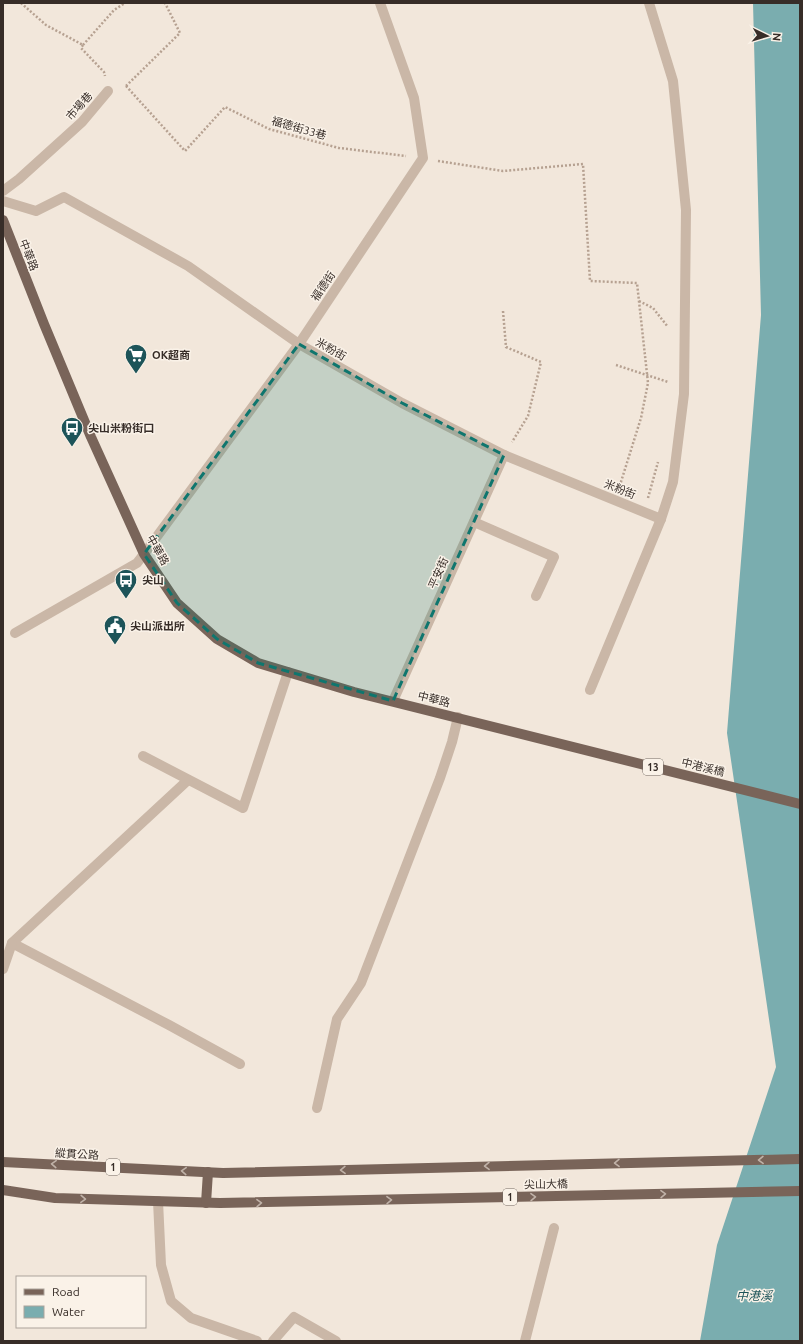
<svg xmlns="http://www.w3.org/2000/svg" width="803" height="1344" viewBox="0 0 803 1344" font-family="Ubuntu,'Noto Sans TC',sans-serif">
<rect width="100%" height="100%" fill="#f2e7db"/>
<polygon fill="#7aadaf" points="753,3 800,3 800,1341 700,1341 717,1245 776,1067 727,733 761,315"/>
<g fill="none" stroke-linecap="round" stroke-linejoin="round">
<g stroke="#b6a191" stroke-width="2.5" stroke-dasharray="2 2" stroke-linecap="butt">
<polyline points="21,3 46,25 83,45"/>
<polyline points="83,45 81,48 104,72 105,76"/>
<polyline points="83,45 114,10 125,3"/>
<polyline points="126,86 185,151 225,107 269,129 339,148 406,156"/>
<polyline points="126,86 180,33 165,3"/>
<polyline points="438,161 503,171 583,164 590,281 637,283 648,383 641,418 620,485"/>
<polyline points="639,301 653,308 668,327"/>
<polyline points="503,311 506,347 541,362 528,416 512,442"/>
<polyline points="616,365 668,382"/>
<polyline points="648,498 658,462"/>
</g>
<g stroke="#cab7a7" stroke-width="10">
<polyline points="3,191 19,179 82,122 108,91"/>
<polyline points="474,522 554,557 536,596"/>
<polyline points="15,633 137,563 144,554"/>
<polyline points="590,690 661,519 673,482 684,394 686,210 673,81 649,3"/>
<polyline points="143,756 243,808 288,672"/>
<polyline points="188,780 12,943 169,1025 240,1064"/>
<polyline points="3,969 12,943"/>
<polyline points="317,1108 337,1019 361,983 440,778 452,742 458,717"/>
<polyline points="158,1201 161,1265 171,1301 191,1318 257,1341"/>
<polyline points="273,1341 294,1317 336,1341"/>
<polyline points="525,1341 554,1228"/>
</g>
<g stroke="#cab7a7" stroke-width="10">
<polyline points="3,201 36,211 64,197 188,266 299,344 402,403 504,455 661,519"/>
<polyline points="144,554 299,344 423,158 414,98 380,3"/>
<polyline points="393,701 504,455"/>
</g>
<g stroke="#796459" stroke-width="10">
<polyline points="3,220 44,324 91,437 144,554 177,603 217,639 258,663 354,692 800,804"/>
<polyline points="3,1162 223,1173 800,1159"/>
<polyline points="3,1190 55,1198 220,1203 800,1191"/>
<polyline points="206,1203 208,1172"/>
</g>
</g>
<defs><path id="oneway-chevron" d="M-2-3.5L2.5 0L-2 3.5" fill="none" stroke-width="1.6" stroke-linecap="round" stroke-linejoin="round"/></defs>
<g stroke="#c0b2a8">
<use href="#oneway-chevron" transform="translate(761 1160) rotate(179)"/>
<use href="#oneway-chevron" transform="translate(617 1163) rotate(179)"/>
<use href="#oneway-chevron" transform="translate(54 1164) rotate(-177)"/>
<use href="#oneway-chevron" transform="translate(487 1166) rotate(179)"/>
<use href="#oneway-chevron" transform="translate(343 1170) rotate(179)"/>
<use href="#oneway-chevron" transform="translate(184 1171) rotate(-177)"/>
<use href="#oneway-chevron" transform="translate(663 1194) rotate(-1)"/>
<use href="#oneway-chevron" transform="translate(533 1197) rotate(-1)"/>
<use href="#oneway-chevron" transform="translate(83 1199) rotate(2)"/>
<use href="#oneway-chevron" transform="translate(389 1200) rotate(-1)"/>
<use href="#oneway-chevron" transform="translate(259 1203) rotate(-1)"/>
</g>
<path fill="#0f766e" fill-opacity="0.2" stroke="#0f766e" stroke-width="3" stroke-dasharray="8 5" stroke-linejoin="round" d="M 299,344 L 402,403 L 504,455 L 393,701 L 258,663 L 217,639 L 177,603 L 144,554 Z"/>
<defs>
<g id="supermarket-pin" transform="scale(1.15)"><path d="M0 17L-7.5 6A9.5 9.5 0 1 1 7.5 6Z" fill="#1d5459" stroke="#faf2e8"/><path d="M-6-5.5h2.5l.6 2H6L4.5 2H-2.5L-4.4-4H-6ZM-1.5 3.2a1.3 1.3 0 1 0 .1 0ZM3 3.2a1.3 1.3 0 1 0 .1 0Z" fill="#fff"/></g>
<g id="bus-pin" transform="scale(1.15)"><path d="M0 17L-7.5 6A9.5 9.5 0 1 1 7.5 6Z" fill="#1d5459" stroke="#faf2e8"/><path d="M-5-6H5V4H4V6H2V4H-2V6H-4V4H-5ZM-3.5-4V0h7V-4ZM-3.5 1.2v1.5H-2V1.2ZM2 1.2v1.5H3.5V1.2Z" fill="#fff"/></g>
<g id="civic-pin" transform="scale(1.15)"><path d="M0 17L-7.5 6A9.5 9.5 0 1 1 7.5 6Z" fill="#1d5459" stroke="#faf2e8"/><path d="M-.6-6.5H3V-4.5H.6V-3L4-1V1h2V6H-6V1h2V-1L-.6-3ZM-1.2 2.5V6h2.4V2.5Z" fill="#fff"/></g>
</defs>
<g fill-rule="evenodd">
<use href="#supermarket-pin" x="136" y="355"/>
<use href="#bus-pin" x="72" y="428"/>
<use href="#bus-pin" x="126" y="580"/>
<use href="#civic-pin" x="115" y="626"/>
</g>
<g text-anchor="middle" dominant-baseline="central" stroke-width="3" stroke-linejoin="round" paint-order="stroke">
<g fill="#faf2e8" stroke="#726862" stroke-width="1">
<rect x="643" y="759" width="20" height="16" rx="3"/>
<rect x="106" y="1159" width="14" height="16" rx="3"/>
<rect x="503" y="1189" width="14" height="16" rx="3"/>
</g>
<g font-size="10" font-weight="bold" fill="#372d28">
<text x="653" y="767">13</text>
<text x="113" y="1167">1</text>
<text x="510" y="1197">1</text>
</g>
<g font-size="11" fill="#372d28" stroke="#faf2e8">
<text transform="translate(79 106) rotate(-48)">市場巷</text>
<text transform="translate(299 128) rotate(16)">福德街33巷</text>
<text transform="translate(29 255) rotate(69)">中華路</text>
<text transform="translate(323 286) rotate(-56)">福德街</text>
<text transform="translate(331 349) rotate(30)">米粉街</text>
<text transform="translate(620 489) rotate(22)">米粉街</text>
<text transform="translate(158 550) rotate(60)">中華路</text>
<text transform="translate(438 573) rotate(-66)">平安街</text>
<text transform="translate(434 699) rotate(14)">中華路</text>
<text transform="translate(703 767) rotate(14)">中港溪橋</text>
<text transform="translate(77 1154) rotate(3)">縱貫公路</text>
<text transform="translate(546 1184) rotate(-1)">尖山大橋</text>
</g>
<g font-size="11" font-weight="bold" fill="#372d28" stroke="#faf2e8" text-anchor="start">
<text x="152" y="355">OK超商</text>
<text x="88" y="428">尖山米粉街口</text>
<text x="142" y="580">尖山</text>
<text x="130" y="626">尖山派出所</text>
</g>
<g font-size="12" font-style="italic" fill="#1d5459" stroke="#faf2e8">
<text x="754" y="1295">中港溪</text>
</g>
</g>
<rect width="803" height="1344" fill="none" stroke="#372d28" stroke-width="8"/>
<rect x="16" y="1276" width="130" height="52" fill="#faf2e8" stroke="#aca39b"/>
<rect x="24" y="1289" width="20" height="6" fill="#796459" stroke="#aca39b"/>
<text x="52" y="1296" font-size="12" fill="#372d28">Road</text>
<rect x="24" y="1306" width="20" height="12" fill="#7aadaf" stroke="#aca39b"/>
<text x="52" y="1316" font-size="12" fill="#372d28">Water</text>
<g transform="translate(767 36) rotate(95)" stroke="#faf2e8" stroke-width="3" paint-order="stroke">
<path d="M0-3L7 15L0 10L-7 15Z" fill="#372d28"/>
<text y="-6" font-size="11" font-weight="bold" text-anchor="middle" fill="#372d28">N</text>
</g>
</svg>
